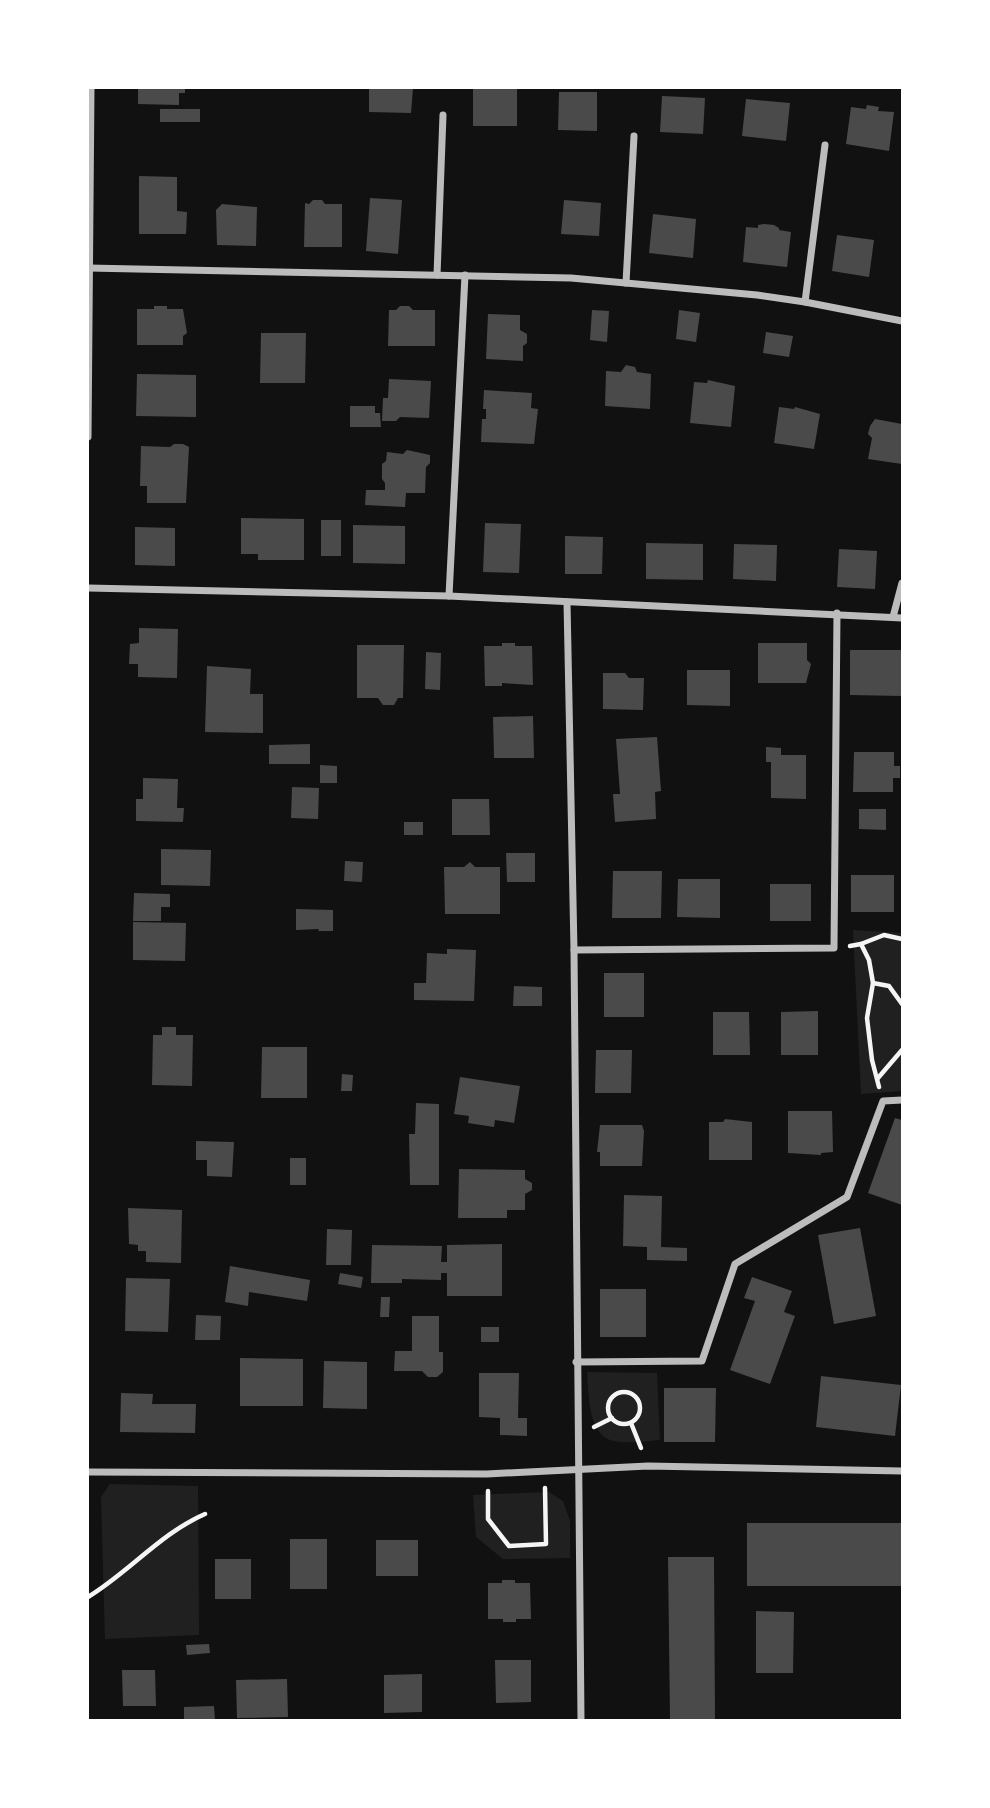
<svg xmlns="http://www.w3.org/2000/svg" width="990" height="1808" viewBox="0 0 990 1808" font-family="Cabin,sans-serif">
<rect width="100%" height="100%" fill="#111"/>
<g fill="#202020">
<polygon points="853,930 902,933 902,1091 861,1094"/>
<path d="M 587,1372 L 657,1373 L 660,1440 C 646,1441 628,1444 614,1441 C 587,1436 589,1393 587,1372 Z"/>
<polygon points="110,1484 198,1486 199,1635 105,1639 101,1497"/>
<polygon points="549,1492 563,1501 570,1521 570,1558 503,1559 476,1537 473,1495"/>
</g>
<g fill="#4a4a4a">
<polygon points="138,88 185,88 185,93 179,93 179,105 138,104"/>
<polygon points="369,88 413,88 411,113 369,112"/>
<rect x="473" y="88" width="44" height="38"/>
<polygon points="559,92 597,92 597,131 558,130"/>
<polygon points="662,96 705,98 703,134 660,132"/>
<polygon points="746,99 790,103 786,141 742,136"/>
<polygon points="867,105 879,107 878,111 894,112 889,151 846,144 851,107 866,109"/>
<rect x="160" y="109" width="40" height="13"/>
<polygon points="139,176 177,177 177,211 187,212 186,234 139,234"/>
<polygon points="370,198 402,200 398,254 366,251"/>
<polygon points="313,200 322,200 325,204 342,204 342,247 304,247 305,203 309,204"/>
<polygon points="564,200 601,203 599,236 561,234"/>
<polygon points="222,204 257,207 256,246 217,245 216,210"/>
<polygon points="653,214 696,219 693,258 649,253"/>
<polygon points="764,224 774,225 779,228 779,230 791,232 787,267 743,262 746,227 758,228 758,225"/>
<polygon points="837,235 874,240 869,277 832,271"/>
<polygon points="154,306 167,306 167,309 183,309 187,333 183,336 183,345 137,345 137,309 154,309"/>
<polygon points="400,306 409,306 413,310 435,310 435,346 388,346 389,310 396,310"/>
<polygon points="592,310 609,311 607,342 590,340"/>
<polygon points="679,310 700,313 696,342 676,339"/>
<polygon points="488,314 520,315 520,330 527,334 527,343 523,346 523,361 486,359"/>
<polygon points="766,332 793,336 789,357 763,353"/>
<polygon points="261,333 306,333 305,383 260,383"/>
<polygon points="626,365 635,367 637,372 651,374 650,409 605,406 606,371 621,372"/>
<polygon points="137,374 196,375 196,417 136,416"/>
<polygon points="389,379 431,381 429,418 400,417 396,421 382,421 383,398 388,398"/>
<polygon points="708,380 735,386 731,427 690,423 694,382 707,383"/>
<polygon points="484,390 532,393 531,408 538,409 534,444 481,442 482,419 486,419 486,409 483,409"/>
<polygon points="350,406 375,406 375,413 380,413 381,427 350,427"/>
<polygon points="779,407 794,409 795,407 820,414 814,449 774,443"/>
<polygon points="875,419 902,424 902,464 868,459 872,438 868,434 870,426"/>
<polygon points="174,444 183,444 189,447 186,503 147,503 147,486 140,486 141,446 170,447"/>
<polygon points="407,450 430,455 430,463 426,467 425,493 406,493 405,507 365,505 366,490 385,490 385,483 382,479 382,464 386,461 387,452 403,454"/>
<polygon points="241,518 304,519 304,560 258,560 258,554 241,554"/>
<rect x="321" y="520" width="20" height="36"/>
<polygon points="485,523 521,524 519,573 483,572"/>
<polygon points="353,525 405,526 405,564 353,563"/>
<polygon points="135,527 175,528 175,566 135,565"/>
<polygon points="565,536 603,537 602,574 565,574"/>
<polygon points="646,543 703,544 703,580 646,579"/>
<polygon points="734,544 777,545 776,581 733,579"/>
<polygon points="839,549 877,551 875,589 837,587"/>
<polygon points="139,628 178,629 177,678 138,677 138,664 129,664 130,644 139,643"/>
<polygon points="502,643 515,643 515,646 532,646 533,685 502,683 502,686 485,686 484,646 502,646"/>
<polygon points="758,643 807,643 807,660 811,664 806,683 758,683"/>
<polygon points="357,645 404,645 403,698 398,698 394,705 383,705 378,698 357,698"/>
<polygon points="850,650 902,650 902,696 850,695"/>
<polygon points="426,652 441,653 440,690 425,689"/>
<polygon points="207,666 251,669 250,694 263,694 263,733 205,732"/>
<polygon points="687,670 730,670 730,706 687,705"/>
<polygon points="603,673 625,673 629,678 644,678 643,710 603,709"/>
<polygon points="533,716 534,758 494,758 493,717"/>
<polygon points="657,737 661,791 655,792 656,819 615,822 613,794 620,794 616,739"/>
<polygon points="310,744 310,764 269,764 269,745"/>
<polygon points="766,747 781,748 781,755 806,755 806,799 771,798 771,762 766,762"/>
<polygon points="854,752 894,752 894,766 900,766 900,778 893,778 893,792 853,792"/>
<polygon points="320,765 337,766 337,783 320,783"/>
<polygon points="143,778 178,779 177,808 184,808 183,822 136,821 136,799 143,799"/>
<polygon points="292,787 319,788 318,819 291,818"/>
<polygon points="452,799 489,799 490,835 452,835"/>
<polygon points="859,809 886,809 886,830 859,829"/>
<rect x="404" y="822" width="19" height="13"/>
<polygon points="161,849 211,850 210,886 161,885"/>
<polygon points="506,853 535,853 535,882 507,882"/>
<polygon points="345,861 363,862 362,882 344,881"/>
<polygon points="470,862 475,867 500,867 500,914 445,914 444,867 464,867"/>
<polygon points="613,871 662,871 661,918 612,918"/>
<rect x="851" y="875" width="43" height="37"/>
<polygon points="678,879 720,879 720,918 677,917"/>
<rect x="770" y="884" width="41" height="37"/>
<polygon points="134,893 170,894 170,907 161,907 161,921 133,921"/>
<polygon points="296,909 333,910 333,931 318,931 319,929 296,930"/>
<polygon points="133,922 186,923 185,961 133,960"/>
<polygon points="447,949 476,950 474,1001 414,1000 414,983 426,983 427,953 447,954"/>
<rect x="604" y="973" width="40" height="44"/>
<polygon points="514,986 542,987 542,1006 513,1006"/>
<polygon points="818,1011 818,1055 781,1055 781,1012"/>
<polygon points="713,1012 749,1012 750,1055 713,1055"/>
<polygon points="162,1027 176,1027 176,1035 193,1035 192,1086 152,1085 153,1035 162,1035"/>
<polygon points="262,1047 307,1047 307,1098 261,1098"/>
<polygon points="596,1050 632,1050 631,1093 595,1093"/>
<polygon points="342,1074 353,1075 352,1091 341,1091"/>
<polygon points="460,1077 520,1086 514,1123 495,1120 494,1127 468,1123 469,1116 454,1114"/>
<polygon points="416,1103 439,1104 439,1185 410,1185 409,1134 415,1134"/>
<polygon points="788,1111 832,1111 833,1152 821,1153 821,1155 788,1153"/>
<polygon points="895,1118 902,1120 902,1205 868,1193"/>
<polygon points="725,1119 752,1122 752,1160 709,1160 709,1122 723,1122"/>
<polygon points="600,1125 642,1125 644,1131 642,1166 600,1166 600,1152 597,1152"/>
<polygon points="196,1141 234,1142 232,1177 207,1176 207,1160 196,1160"/>
<rect x="290" y="1158" width="16" height="27"/>
<polygon points="459,1169 525,1170 525,1179 532,1183 532,1190 525,1194 525,1210 507,1210 507,1218 458,1218"/>
<polygon points="624,1195 662,1196 661,1247 687,1248 687,1261 647,1260 647,1247 623,1246"/>
<polygon points="128,1208 182,1210 181,1263 146,1262 146,1251 138,1251 138,1245 129,1244"/>
<polygon points="860,1228 876,1316 834,1324 818,1235"/>
<polygon points="327,1229 352,1230 351,1265 326,1265"/>
<polygon points="502,1244 502,1296 447,1296 447,1273 441,1273 441,1280 402,1279 402,1283 371,1283 372,1245 442,1246 441,1262 447,1262 447,1245"/>
<polygon points="230,1266 310,1280 307,1301 249,1292 248,1306 225,1302"/>
<polygon points="340,1273 363,1277 361,1288 338,1284"/>
<polygon points="752,1277 792,1291 784,1312 795,1316 770,1384 730,1370 755,1301 744,1298"/>
<polygon points="126,1278 170,1279 168,1332 125,1331"/>
<rect x="600" y="1289" width="46" height="48"/>
<polygon points="381,1297 390,1297 389,1317 380,1317"/>
<polygon points="196,1315 221,1316 220,1340 195,1340"/>
<polygon points="412,1316 439,1316 439,1352 443,1352 443,1372 437,1377 428,1377 422,1371 394,1371 395,1351 412,1351"/>
<rect x="481" y="1327" width="18" height="15"/>
<polygon points="240,1358 303,1359 303,1406 240,1406"/>
<polygon points="324,1361 367,1362 367,1409 323,1408"/>
<polygon points="479,1373 519,1373 518,1418 527,1418 527,1436 500,1435 500,1418 479,1417"/>
<polygon points="821,1376 901,1385 895,1436 816,1427"/>
<polygon points="664,1388 716,1388 715,1442 664,1442"/>
<polygon points="121,1393 153,1394 152,1404 196,1404 195,1433 120,1432"/>
<rect x="747" y="1523" width="155" height="63"/>
<rect x="290" y="1539" width="37" height="50"/>
<rect x="376" y="1540" width="42" height="36"/>
<polygon points="668,1557 714,1557 715,1720 670,1720"/>
<rect x="215" y="1559" width="36" height="40"/>
<polygon points="502,1580 515,1580 515,1583 530,1583 531,1619 516,1619 516,1622 503,1622 503,1619 488,1619 488,1583 502,1583"/>
<polygon points="756,1611 794,1612 793,1673 756,1673"/>
<polygon points="209,1644 210,1653 187,1655 186,1645"/>
<polygon points="495,1660 531,1660 531,1702 496,1703"/>
<polygon points="122,1670 155,1670 156,1706 123,1706"/>
<polygon points="422,1674 422,1712 384,1713 384,1675"/>
<polygon points="287,1679 288,1717 237,1718 236,1680"/>
<polygon points="214,1706 215,1720 184,1720 184,1707"/>
</g>
<g fill="none" stroke-linecap="round" stroke-linejoin="round">
<g stroke="#f5f5f5" stroke-width="4.5">
<polyline points="861,944 869,960 873,983 867,1018 872,1060 879,1087"/>
<polyline points="850,946 861,944 884,935 902,939"/>
<polyline points="873,983 889,986 902,1004"/>
<polyline points="878,1078 902,1050"/>
<circle cx="624" cy="1408" r="16"/>
<polyline points="631,1423 641,1448"/>
<polyline points="594,1427 612,1418"/>
<polyline points="488,1491 488,1519 509,1546 546,1544 545,1488"/>
<path d="M 88,1597 C 128,1573 161,1533 205,1514"/>
</g>
<g stroke="#bcbcbc" stroke-width="7">
<polyline points="88,268 571,278 757,295 805,302 902,321"/>
<polyline points="437,275 443,115"/>
<polyline points="626,283 634,136"/>
<polyline points="805,302 825,145"/>
<polyline points="88,437 91,88"/>
<polyline points="88,588 449,596 902,618"/>
<polyline points="449,596 465,275"/>
<polyline points="567,602 574,950 581,1720"/>
<polyline points="893,617 902,583"/>
<polyline points="574,950 834,948 837,613"/>
<polyline points="576,1362 702,1361 735,1264 847,1197 883,1101 902,1100"/>
<polyline points="88,1472 487,1474 648,1466 902,1471"/>
</g>
</g>
<rect width="990" height="1808" fill="none" stroke="#ffffff" stroke-width="178"/>
</svg>
